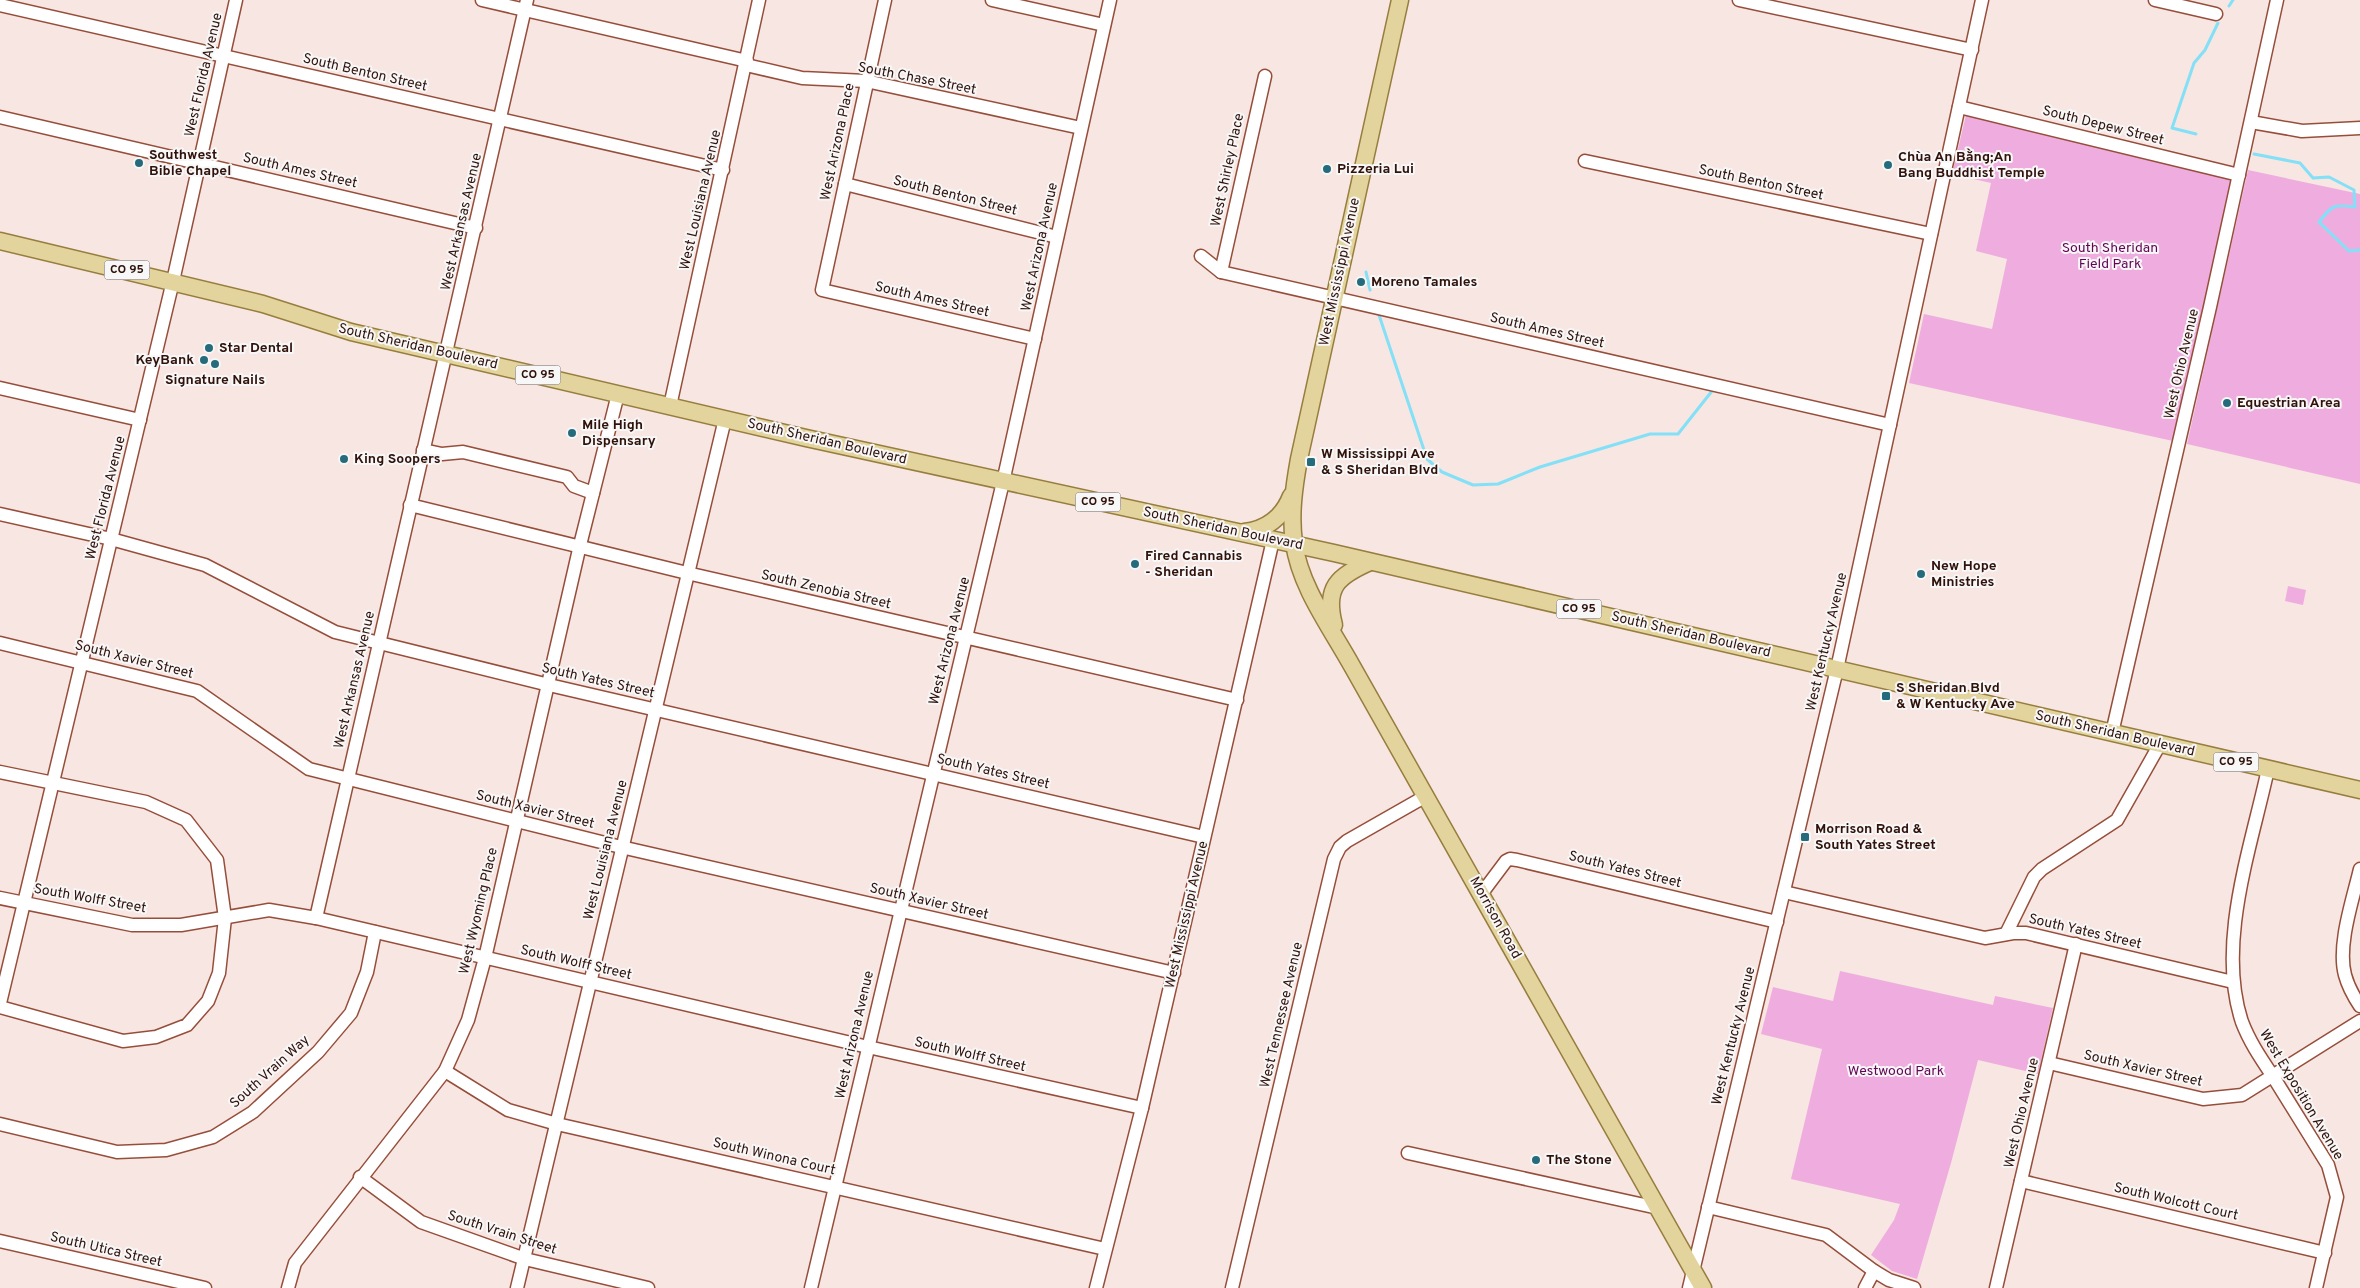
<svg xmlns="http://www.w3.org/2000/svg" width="2360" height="1288" viewBox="0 0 2360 1288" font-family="Overpass,sans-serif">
<rect width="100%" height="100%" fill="#f7e6e1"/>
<g fill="#efaddf">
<polygon points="1966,115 2232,180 2173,441 1909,383 1924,314 1992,329 2007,259 1976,251 1991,183 1952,174"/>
<polygon points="2248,170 2360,194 2360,484 2187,444"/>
<polygon points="2288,586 2306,590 2303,605 2285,601"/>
<polygon points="1840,971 1993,1005 1995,996 2053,1008 2038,1074 1978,1060 1951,1163 1917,1279 1892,1271 1871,1255 1894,1220 1900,1204 1791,1179 1822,1049 1761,1034 1773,987 1833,1001"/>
</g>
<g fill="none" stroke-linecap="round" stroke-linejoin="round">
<g stroke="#83e0f7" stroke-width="3">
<polyline points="2229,6 2233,0"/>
<polyline points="2196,134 2172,128 2194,63 2205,50 2218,23"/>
<path d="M 2254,154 L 2300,163 L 2313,178 L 2329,177 L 2354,190 L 2355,207 C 2334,204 2332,205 2319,222 L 2349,251 L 2360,250"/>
<polyline points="1366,272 1370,290"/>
<polyline points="1379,315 1427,459 1442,472 1473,485 1498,484 1540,467 1650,434 1678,434 1712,391"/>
</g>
<g stroke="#964e3b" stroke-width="15">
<g id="minor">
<polyline points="482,0 747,61"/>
<polyline points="885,0 822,290 1035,339"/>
<polyline points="992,0 1104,25"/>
<polyline points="1739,0 1972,50"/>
<polyline points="2155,0 2216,14"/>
<polyline points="0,5 723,170"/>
<polyline points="746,65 802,78 866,81 1081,128"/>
<polyline points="1959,107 2239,175"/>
<polyline points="0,117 476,228"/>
<polyline points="2251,122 2302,131 2360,128"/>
<polyline points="1585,161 1931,234"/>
<polyline points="845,184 1057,237"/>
<polyline points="1201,256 1221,272 1890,425"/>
<polyline points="1221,272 1265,76"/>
<polyline points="0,388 140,420"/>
<polyline points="670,406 759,0"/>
<polyline points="423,450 442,454 463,452 567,477 574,486 593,493"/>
<polyline points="410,505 687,573 1237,700"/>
<polyline points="0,514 111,539 205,565 335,632 549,685 1204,837"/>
<polyline points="0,643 197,691 309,769 621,847 1174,973"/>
<polyline points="2112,733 2210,307 2277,0"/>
<path d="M 2268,769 C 2251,848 2216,944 2242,1022 C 2250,1043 2262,1060 2274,1078 C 2292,1107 2310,1136 2328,1165 L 2337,1197 L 2316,1288"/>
<polyline points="0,772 146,802 186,820 217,860 225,918 219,973 208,1001 187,1025 156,1037 123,1041 0,1007"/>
<path d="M 2360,869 C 2353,899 2337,945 2345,975 C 2348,986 2354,997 2360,1006"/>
<polyline points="1784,892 1985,938 2013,933 2026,933 2233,982"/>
<polyline points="1482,893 1506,861 1510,859 1517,860 1777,922"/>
<polyline points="0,898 132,925 181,925 269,910 316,918 868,1047 1142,1108"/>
<polyline points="316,918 527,0"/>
<polyline points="2006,934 2034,877 2042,869 2117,820 2160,744"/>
<polyline points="0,1003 173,281 236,0"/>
<polyline points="2049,1063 2203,1099 2242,1095 2360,1021"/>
<polyline points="445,1071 508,1110 557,1124 1105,1249"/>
<polyline points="0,1124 117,1152 166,1150 213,1137 253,1112 318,1052 351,1013 367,972 375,932"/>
<polyline points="1408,1153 1658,1208"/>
<polyline points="360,1177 421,1222 525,1259 648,1288"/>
<polyline points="2021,1181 2325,1253"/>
<polyline points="1708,1207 1826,1235 1874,1271 1889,1280 1914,1288"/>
<polyline points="0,1241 205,1288"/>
<polyline points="288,1288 295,1263 445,1071 468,1020 485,958 580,545 618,394"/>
<polyline points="517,1288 725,419"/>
<polyline points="811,1288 1003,482 1110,0"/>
<polyline points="1096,1288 1142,1108 1273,540"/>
<polyline points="1232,1288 1334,859 1340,847 1347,841 1426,796"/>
<polyline points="1689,1288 1837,669 1982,0"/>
<polyline points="1865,1288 1874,1271"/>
<polyline points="1996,1288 2076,944"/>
</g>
</g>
<g stroke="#977d3e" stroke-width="19">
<g id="major">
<path d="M 1400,0 L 1299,459 C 1294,487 1290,514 1294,543 C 1300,587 1331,628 1352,666 L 1703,1288"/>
<polyline points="0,241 263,304 351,332 806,438 1334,553 2360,790"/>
<path d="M 1244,532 C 1266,530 1283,517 1291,496"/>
<path d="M 1334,625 C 1324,587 1338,576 1370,562"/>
</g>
</g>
<use href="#minor" stroke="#fff" stroke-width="12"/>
<use href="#major" stroke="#e2d49c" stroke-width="16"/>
</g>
<g fill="#266b7b" stroke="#f7f7f7" stroke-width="2">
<circle cx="139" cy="163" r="5"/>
<circle cx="1888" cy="165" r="5"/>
<circle cx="1327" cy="169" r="5"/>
<circle cx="1361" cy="282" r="5"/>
<circle cx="209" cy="348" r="5"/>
<circle cx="204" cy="360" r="5"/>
<circle cx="215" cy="364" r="5"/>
<circle cx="2227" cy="403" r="5"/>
<circle cx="572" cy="433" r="5"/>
<circle cx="344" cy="459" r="5"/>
<rect x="1306" y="457" width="10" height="10" rx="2.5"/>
<circle cx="1135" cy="564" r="5"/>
<circle cx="1921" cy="574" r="5"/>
<rect x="1881" y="691" width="10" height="10" rx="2.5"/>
<rect x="1800" y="832" width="10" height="10" rx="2.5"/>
<circle cx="1536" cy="1160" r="5"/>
</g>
<g text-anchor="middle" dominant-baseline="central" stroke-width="4" stroke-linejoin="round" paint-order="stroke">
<g fill="#f7f7f7" stroke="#6c5752" stroke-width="1">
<rect x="104.5" y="260.5" width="45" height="19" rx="4"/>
<rect x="515.5" y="365.5" width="45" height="19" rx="4"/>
<rect x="1075.5" y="492.5" width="45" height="19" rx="4"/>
<rect x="1556.5" y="599.5" width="45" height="19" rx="4"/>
<rect x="2213.5" y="752.5" width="45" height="19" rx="4"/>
</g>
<g font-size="12" font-weight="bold" fill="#30120b">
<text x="127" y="270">CO 95</text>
<text x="538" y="375">CO 95</text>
<text x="1098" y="502">CO 95</text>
<text x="1579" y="609">CO 95</text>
<text x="2236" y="762">CO 95</text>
</g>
<g font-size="14" fill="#30120b" stroke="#f7f7f7">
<text transform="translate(365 73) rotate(13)">South Benton Street</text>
<text transform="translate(204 75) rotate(-77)">West Florida Avenue</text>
<text transform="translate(917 79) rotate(11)">South Chase Street</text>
<text transform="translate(2103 126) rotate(14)">South Depew Street</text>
<text transform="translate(838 142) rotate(-78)">West Arizona Place</text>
<text transform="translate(1228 170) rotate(-78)">West Shirley Place</text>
<text transform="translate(300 171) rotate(13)">South Ames Street</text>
<text transform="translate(1761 183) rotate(12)">South Benton Street</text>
<text transform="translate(955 196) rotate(14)">South Benton Street</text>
<text transform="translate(701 200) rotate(-77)">West Louisiana Avenue</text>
<text transform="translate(462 222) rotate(-77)">West Arkansas Avenue</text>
<text transform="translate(1040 247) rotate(-78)">West Arizona Avenue</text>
<text transform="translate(1340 272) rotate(-78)">West Mississippi Avenue</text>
<text transform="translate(932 300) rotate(13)">South Ames Street</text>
<text transform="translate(1547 331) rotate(13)">South Ames Street</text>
<text transform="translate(418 347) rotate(13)">South Sheridan Boulevard</text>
<text transform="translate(2182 364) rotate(-77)">West Ohio Avenue</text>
<text transform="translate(827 442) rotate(13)">South Sheridan Boulevard</text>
<text transform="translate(106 498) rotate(-76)">West Florida Avenue</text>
<text transform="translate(1223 529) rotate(12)">South Sheridan Boulevard</text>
<text transform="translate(826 590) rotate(13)">South Zenobia Street</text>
<text transform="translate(1691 635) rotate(13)">South Sheridan Boulevard</text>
<text transform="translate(950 641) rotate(-76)">West Arizona Avenue</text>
<text transform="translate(1827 642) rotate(-77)">West Kentucky Avenue</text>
<text transform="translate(134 660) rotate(14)">South Xavier Street</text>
<text transform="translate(355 680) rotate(-77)">West Arkansas Avenue</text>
<text transform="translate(598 681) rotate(13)">South Yates Street</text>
<text transform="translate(2115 734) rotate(13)">South Sheridan Boulevard</text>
<text transform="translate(993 772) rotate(13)">South Yates Street</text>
<text transform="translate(535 810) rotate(14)">South Xavier Street</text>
<text transform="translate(606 850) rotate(-76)">West Louisiana Avenue</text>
<text transform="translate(1625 870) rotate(14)">South Yates Street</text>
<text transform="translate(90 899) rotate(10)">South Wolff Street</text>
<text transform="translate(929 902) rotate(13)">South Xavier Street</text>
<text transform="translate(479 911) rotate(-77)">West Wyoming Place</text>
<text transform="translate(1187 915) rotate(-77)">West Mississippi Avenue</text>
<text transform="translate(1495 918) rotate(61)">Morrison Road</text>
<text transform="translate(2085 932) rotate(13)">South Yates Street</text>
<text transform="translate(576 963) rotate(13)">South Wolff Street</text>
<text transform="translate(1282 1015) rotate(-77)">West Tennessee Avenue</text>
<text transform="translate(855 1035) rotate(-77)">West Arizona Avenue</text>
<text transform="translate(1734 1036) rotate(-76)">West Kentucky Avenue</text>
<text transform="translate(970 1055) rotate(13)">South Wolff Street</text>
<text transform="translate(2143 1069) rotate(13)">South Xavier Street</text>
<text transform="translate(270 1072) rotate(-42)">South Vrain Way</text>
<text transform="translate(2301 1095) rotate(59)">West Exposition Avenue</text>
<text transform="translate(2022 1113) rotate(-77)">West Ohio Avenue</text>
<text transform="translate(774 1157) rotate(13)">South Winona Court</text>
<text transform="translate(2176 1202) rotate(13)">South Wolcott Court</text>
<text transform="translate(502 1233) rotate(18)">South Vrain Street</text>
<text transform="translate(106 1250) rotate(13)">South Utica Street</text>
</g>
<g font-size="14" font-weight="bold" fill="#30120b" stroke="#f7f7f7" text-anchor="start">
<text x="149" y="155">Southwest<tspan x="149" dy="16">Bible Chapel</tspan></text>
<text x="1898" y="157">Chùa An Bằng;An<tspan x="1898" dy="16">Bang Buddhist Temple</tspan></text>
<text x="1337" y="169">Pizzeria Lui</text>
<text x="1371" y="282">Moreno Tamales</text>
<text x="219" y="348">Star Dental</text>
<text x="194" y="360" text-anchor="end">KeyBank</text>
<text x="215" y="380" text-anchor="middle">Signature Nails</text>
<text x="2237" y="403">Equestrian Area</text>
<text x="582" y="425">Mile High<tspan x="582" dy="16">Dispensary</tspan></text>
<text x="1321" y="454">W Mississippi Ave<tspan x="1321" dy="16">&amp; S Sheridan Blvd</tspan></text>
<text x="354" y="459">King Soopers</text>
<text x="1145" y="556">Fired Cannabis<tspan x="1145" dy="16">- Sheridan</tspan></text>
<text x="1931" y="566">New Hope<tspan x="1931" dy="16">Ministries</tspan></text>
<text x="1896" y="688">S Sheridan Blvd<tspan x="1896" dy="16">&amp; W Kentucky Ave</tspan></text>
<text x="1815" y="829">Morrison Road &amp;<tspan x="1815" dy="16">South Yates Street</tspan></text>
<text x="1546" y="1160">The Stone</text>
</g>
<g font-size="14" fill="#640457" stroke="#f7f7f7">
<text x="2110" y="248">South Sheridan<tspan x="2110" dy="16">Field Park</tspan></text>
<text x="1896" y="1071">Westwood Park</text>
</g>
</g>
</svg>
